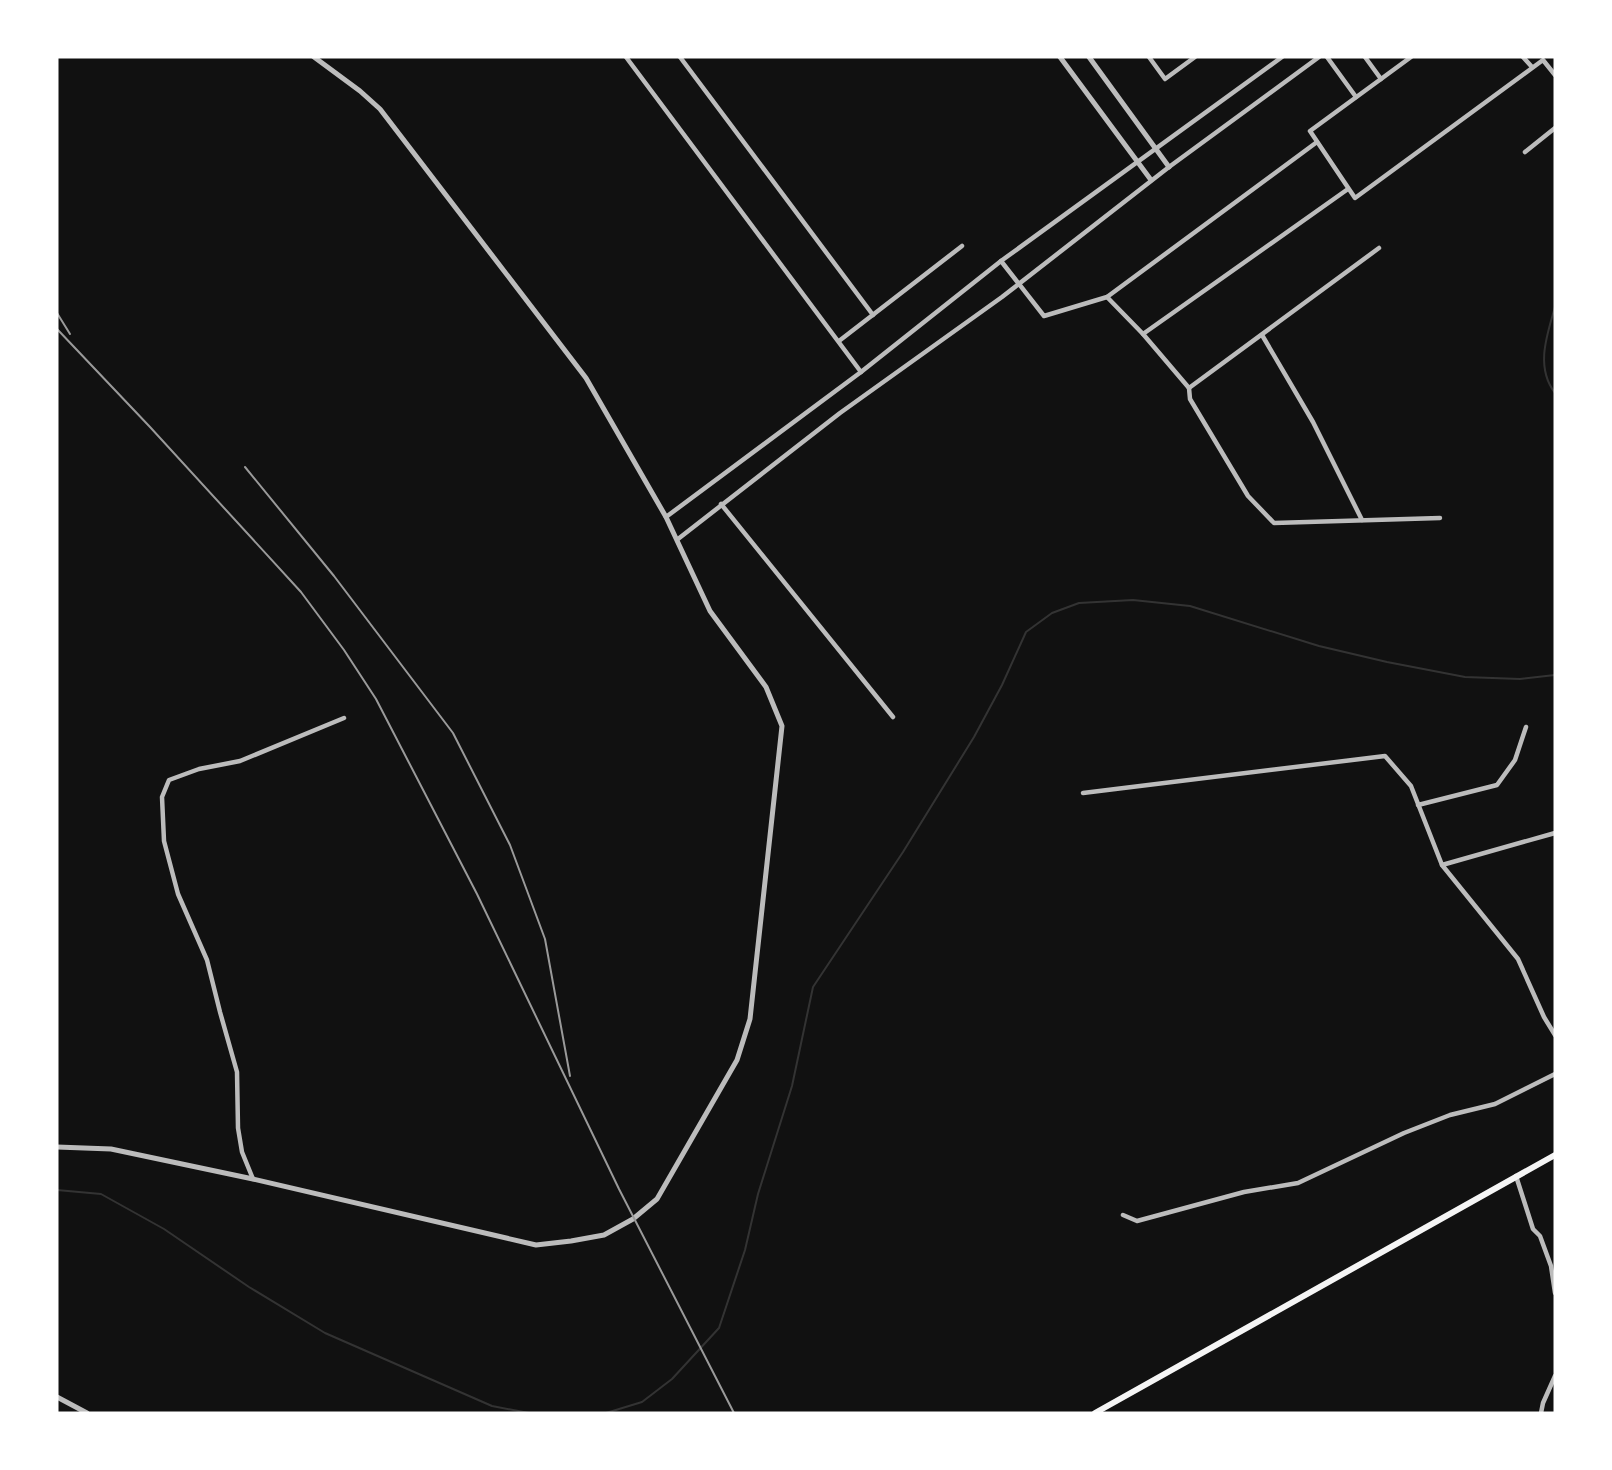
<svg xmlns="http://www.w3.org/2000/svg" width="1612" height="1470" viewBox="0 0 1612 1470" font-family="'Asap Condensed',sans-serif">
<rect width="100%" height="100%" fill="#111"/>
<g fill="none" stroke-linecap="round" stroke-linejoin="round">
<g stroke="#333" stroke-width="2">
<path d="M 1555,307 C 1547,335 1535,367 1555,393"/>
<polyline points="57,1190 101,1194 164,1229 249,1287 325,1333 492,1406 529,1413"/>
<polyline points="606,1413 642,1402 672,1379 719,1328 745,1250 758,1194 792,1086 813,987 903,852 974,737 1002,685 1026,632 1052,613 1079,603 1133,600 1190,606 1319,646 1387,662 1465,677 1520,679 1555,675"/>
</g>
<g stroke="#bcbcbc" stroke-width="4.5">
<polyline points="626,57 861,372"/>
<polyline points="680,57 873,315"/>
<polyline points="1149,57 1165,79 1195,57"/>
<polyline points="1327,57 1356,97"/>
<polyline points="1365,57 1381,79"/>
<polyline points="1411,57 1310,131 1355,198 1543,60 1555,75"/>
<polyline points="1523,57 1532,67"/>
<polyline points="1525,152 1555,128"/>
<polyline points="1001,261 1044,316 1107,297 1143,334 1189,388 1190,399 1248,496 1274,523 1440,518"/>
<polyline points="1107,297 1317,142"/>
<polyline points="1143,334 1348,189"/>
<polyline points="1262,335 1313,422 1362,520"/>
<polyline points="839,341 962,246"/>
<polyline points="1189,388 1379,248"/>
<polyline points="721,504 893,717"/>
<polyline points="666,517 861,372 1001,261 1282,57"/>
<polyline points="678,539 840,413 1002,297 1169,167 1319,57"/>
<polyline points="1083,793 1385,756 1411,786 1442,865 1518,959 1544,1017 1555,1035"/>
<polyline points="1418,805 1497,785 1515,760 1526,727"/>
<polyline points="1442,865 1555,833"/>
<polyline points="1516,1176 1533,1229 1540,1236 1551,1266 1555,1293"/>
<polyline points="253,1179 242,1152 238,1128 237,1072 220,1012 207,960 178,894 164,841 162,797 169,780 199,769 240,761 344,718"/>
<polyline points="1123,1215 1137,1221 1244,1192 1298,1183 1404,1133 1450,1115 1495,1104 1555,1074"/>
<polyline points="1541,1413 1543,1403 1555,1376"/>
</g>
<g stroke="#bcbcbc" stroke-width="5">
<polyline points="1060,57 1151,180"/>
<polyline points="1089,57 1169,167"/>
<polyline points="57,1147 111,1149 253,1179 536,1245 571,1241 604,1235 633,1219 657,1199 737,1060 750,1019 782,726 766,687 710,611 666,517 586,378 380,109 360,91 314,57"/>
<polyline points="57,1397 87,1413"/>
</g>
<polyline stroke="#f5f5f5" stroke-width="6" points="1095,1413 1555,1155"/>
<g stroke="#9a9a9a" stroke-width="2">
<polyline points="57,313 70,334"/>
<polyline points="57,329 150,427 301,592 344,650 376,699 477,894 619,1189 734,1413"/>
<polyline points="245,467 334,576 453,733 510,845 545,939 570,1076"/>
</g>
</g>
<rect width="1612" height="1470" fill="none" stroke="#ffffff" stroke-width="117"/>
</svg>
